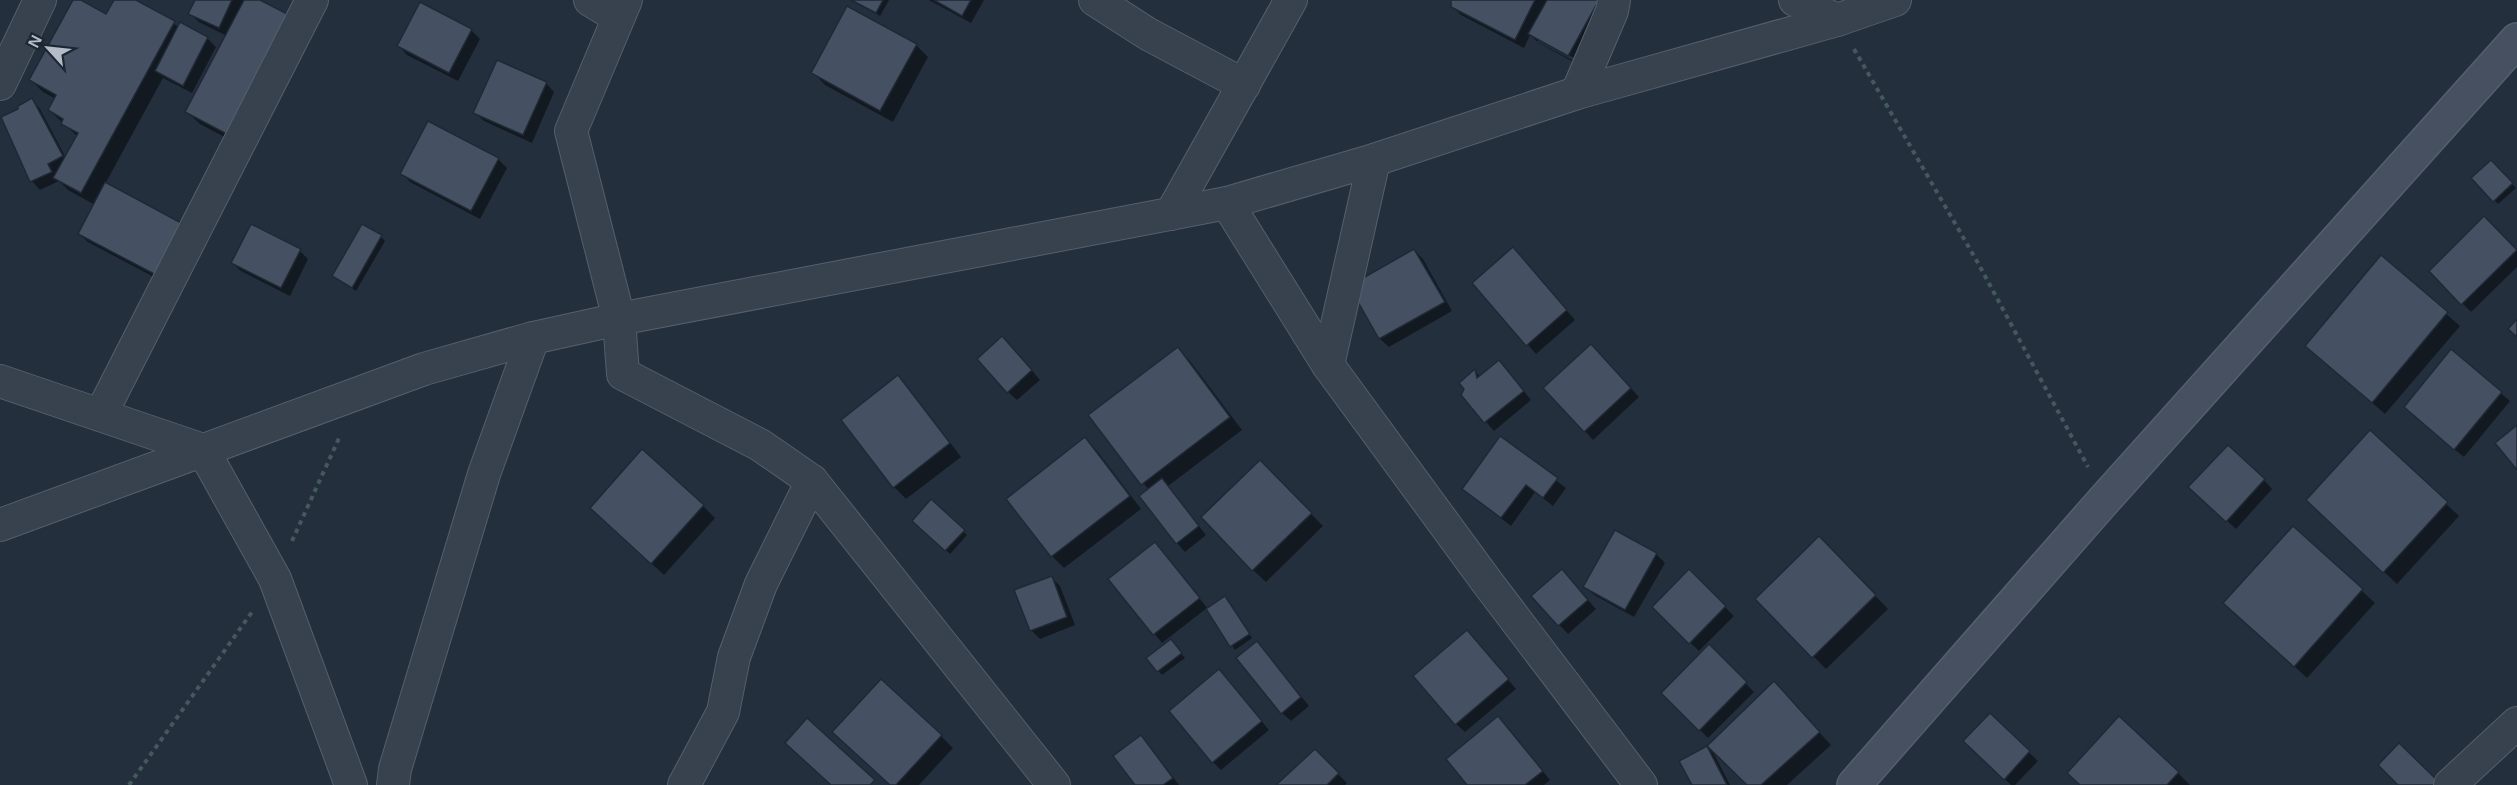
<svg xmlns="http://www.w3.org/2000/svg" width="2517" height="785" viewBox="0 0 2517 785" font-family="Arial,sans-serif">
<rect width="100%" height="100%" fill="#242f3e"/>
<g fill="#0007" fill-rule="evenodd">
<polygon points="75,0 107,16 116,0 133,0 179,27 207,38 216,47 192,93 163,78 105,184 167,284 88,242 79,234 95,205 68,190 59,181 40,190 32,181 3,117 20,109 32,100 40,109 66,158 78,137 49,110 56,99 43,92 31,80"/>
<polygon points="197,0 257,0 300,23 312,35 251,151 200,124 187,112 227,36 199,22 190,14"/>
<polygon points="850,0 889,0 880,16"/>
<polygon points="929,0 984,0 971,23"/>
<path d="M 1452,0 L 1612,0 L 1577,64 L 1539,43 L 1530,35 L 1524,48 L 1461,15 L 1452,6 ZM 1538,38 L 1576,59 L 1574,61 L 1538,42 Z"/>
<polygon points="471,30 480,39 458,81 407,55 399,46"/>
<polygon points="916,45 928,57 893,122 825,85 813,72"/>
<polygon points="546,83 554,92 532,143 484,121 475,113"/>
<polygon points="498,159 507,168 480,219 410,182 402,173"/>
<polygon points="2491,162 2516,188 2498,204 2473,178"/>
<polygon points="2484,218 2517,251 2517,267 2471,312 2431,271"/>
<polygon points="381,237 385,241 356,291 334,276"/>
<polygon points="1513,249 1575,320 1536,354 1474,283"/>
<polygon points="1414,250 1423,259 1452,311 1389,347 1380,339 1351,286"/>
<polygon points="300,251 308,259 290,296 241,271 232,263"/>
<polygon points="2382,258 2460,326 2385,414 2307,346"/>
<polygon points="1011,346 1040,380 1017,400 1008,392"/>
<polygon points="1178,349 1190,361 1242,430 1168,486 1206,535 1185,552 1177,543 1149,490 1090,416"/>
<polygon points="2451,351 2510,401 2464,457 2414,416"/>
<polygon points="1599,354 1639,397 1593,440 1585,431"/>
<polygon points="1507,370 1531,400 1494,431 1463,395 1474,371 1481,377"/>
<polygon points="898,377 910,390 961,457 906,499 894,487"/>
<polygon points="2370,432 2459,516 2397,584 2320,512"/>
<polygon points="1501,438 1566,488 1553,506 1535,492 1511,526 1463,489"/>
<polygon points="1085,439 1098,452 1141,509 1064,568 1052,556"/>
<polygon points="1260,462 1323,526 1266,582 1253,570"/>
<polygon points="2264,480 2272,489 2236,529 2199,495"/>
<polygon points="931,501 967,535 950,554 914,520"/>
<polygon points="703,506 715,518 664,575 604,520"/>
<polygon points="2293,528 2375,603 2307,678 2238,615"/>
<polygon points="1819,538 1888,609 1826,669 1757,599"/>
<polygon points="1163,552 1208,609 1225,598 1252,638 1235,650 1207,608 1162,643 1110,579"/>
<polygon points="1656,554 1665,563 1634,617 1594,595 1585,586"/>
<polygon points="1689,572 1734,616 1699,651 1654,607"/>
<polygon points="1051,577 1060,586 1075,625 1040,639 1031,630"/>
<polygon points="1570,580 1596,609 1568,634 1533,597"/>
<polygon points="1475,640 1516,689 1465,732 1456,724"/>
<polygon points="1174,645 1185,658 1162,675 1148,658"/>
<polygon points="1709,646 1754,692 1708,738 1663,693"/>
<polygon points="1265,652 1309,706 1291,721 1282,713"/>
<polygon points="1227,680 1269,730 1221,770 1213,762"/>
<polygon points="1774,683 1831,745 1787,785 1749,785 1712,750 1730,785 1693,785 1681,761 1708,747"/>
<polygon points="1990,715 2038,761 2015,785 2011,785 1974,750"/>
<polygon points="1506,727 1550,780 1544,785 1469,785"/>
<polygon points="941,736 953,748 919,785 891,785"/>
<polygon points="1140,737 1149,745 1179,785 1137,785"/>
<polygon points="1315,751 1347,783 1345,785 1279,785"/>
<polygon points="2178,773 2190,785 2081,785"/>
</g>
<g fill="#455162" stroke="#1f2835" stroke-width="1.5">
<polygon points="73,0 81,0 106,14 114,0 136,0 175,21 81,193 53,178 78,133 61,124 63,119 48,110 56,95 29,80"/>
<polygon points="195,0 232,0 219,28 188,14"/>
<polygon points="244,0 260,0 301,21 238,140 185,112"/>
<polygon points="851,0 883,0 876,13"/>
<polygon points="934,0 971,0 962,16"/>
<polygon points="1451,0 1535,0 1515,40 1451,7"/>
<polygon points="1547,0 1599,0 1568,56 1528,34"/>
<polygon points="420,2 472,29 449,73 397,46"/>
<polygon points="847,6 917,44 880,111 811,73"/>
<polygon points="180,22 208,37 183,86 155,71"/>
<polygon points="497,60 547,82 523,135 473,113"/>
<polygon points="32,98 63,156 48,164 52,172 30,182 1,117 18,109 18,106"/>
<polygon points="428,121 499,158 471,211 400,174"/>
<polygon points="2491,160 2513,183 2493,202 2471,178"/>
<polygon points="105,182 185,225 158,276 78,234"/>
<polygon points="2484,216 2517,250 2461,305 2429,271"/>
<polygon points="251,224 301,249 281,288 231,263"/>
<polygon points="362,224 382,235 352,288 332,276"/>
<polygon points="1513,247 1567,310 1526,346 1472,283"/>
<polygon points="1414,249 1445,302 1379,339 1349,286"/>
<polygon points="2381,255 2448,312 2372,403 2305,346"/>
<polygon points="2517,319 2517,337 2508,329"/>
<polygon points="1002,336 1032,370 1007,393 977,359"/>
<polygon points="1591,344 1631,388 1584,432 1543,388"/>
<polygon points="1178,347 1230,417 1141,485 1088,415"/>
<polygon points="2451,349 2502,392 2454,450 2404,407"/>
<polygon points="1499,360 1524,391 1484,423 1461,395 1464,389 1459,383 1475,369 1477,378"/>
<polygon points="898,375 950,443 893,488 841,420"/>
<polygon points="2517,425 2517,470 2495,443"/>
<polygon points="2370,430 2448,502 2383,573 2306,500"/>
<polygon points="1500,436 1558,478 1543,498 1526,485 1501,518 1462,489"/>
<polygon points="1085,437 1130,496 1051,557 1006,499"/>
<polygon points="2228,445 2265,479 2226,522 2188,487"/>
<polygon points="642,449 704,505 651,564 590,508"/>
<polygon points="1260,460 1312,513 1252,571 1201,517"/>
<polygon points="1162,478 1199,526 1176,544 1139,496"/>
<polygon points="931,499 965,530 945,551 912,521"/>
<polygon points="2293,526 2363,589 2294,667 2223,603"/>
<polygon points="1615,530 1657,553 1625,610 1583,587"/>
<polygon points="1819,536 1876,595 1812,658 1755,599"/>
<polygon points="1155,542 1200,598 1153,635 1108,579"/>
<polygon points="1562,569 1588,600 1558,626 1531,596"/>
<polygon points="1689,569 1726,606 1689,644 1652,607"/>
<polygon points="1052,576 1067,617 1030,631 1014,590"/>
<polygon points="1225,596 1250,634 1230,647 1206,609"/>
<polygon points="1467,630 1509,679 1455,725 1413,676"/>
<polygon points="1171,639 1182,653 1157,672 1146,658"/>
<polygon points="1257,641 1301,697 1281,714 1236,658"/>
<polygon points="1709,644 1747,682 1699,731 1661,693"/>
<polygon points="1219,669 1262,721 1212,763 1169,711"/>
<polygon points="881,679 942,735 896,785 890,785 832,732"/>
<polygon points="1774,681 1820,732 1761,785 1747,785 1707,746"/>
<polygon points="1990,713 2030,751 2004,780 1963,741"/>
<polygon points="1498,716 1543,771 1525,785 1467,785 1446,759"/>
<polygon points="2119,716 2179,772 2167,785 2080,785 2067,773"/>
<polygon points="807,718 875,780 870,785 831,785 785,743"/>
<polygon points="1141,735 1173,778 1163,785 1135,785 1113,756"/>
<polygon points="2399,743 2438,781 2434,785 2398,785 2378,765"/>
<polygon points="1707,746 1727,785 1692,785 1679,761"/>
<polygon points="1315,749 1339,773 1327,785 1276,785"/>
</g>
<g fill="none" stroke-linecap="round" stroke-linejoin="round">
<g stroke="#565f6c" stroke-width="34">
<g id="minor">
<polyline points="590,0 618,17"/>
<polyline points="626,0 571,131 619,319 623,374 760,445 812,481 1054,785"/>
<polyline points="1095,0 1148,34 1244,85"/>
<polyline points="1795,0 1837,20"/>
<polyline points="0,84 40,0"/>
<polyline points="1577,93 1612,11 1614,0"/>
<polyline points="1227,203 1328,365 1487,582 1641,785"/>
<polyline points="1171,214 1291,0"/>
<polyline points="1328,365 1374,160"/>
<polyline points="0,381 203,450 275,579 351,785"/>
<polyline points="101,414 312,0"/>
<polyline points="0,525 424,369 533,338 619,319 1227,203 1374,160 1577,93 1837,20 1895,0"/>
<polyline points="393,785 395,769 484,474 533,338"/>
<polyline points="684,785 723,712 734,657 761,584 812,481"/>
<polyline points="2450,785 2517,723"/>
</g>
</g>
<g stroke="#565f6c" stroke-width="36">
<polyline id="secondary" points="1854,785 2105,499 2517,40"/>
</g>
<g stroke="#44595c" stroke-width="4" stroke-dasharray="4.5 4.5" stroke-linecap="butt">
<polyline points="1854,49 1978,263 2088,467"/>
<polyline points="292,541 340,436"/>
<polyline points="129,785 252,612"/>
</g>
<use href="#minor" stroke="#38414e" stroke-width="32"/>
<use href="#secondary" stroke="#465061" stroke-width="33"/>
</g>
<g transform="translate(48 48) rotate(297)" stroke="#1d2633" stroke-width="4.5" paint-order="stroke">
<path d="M0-4.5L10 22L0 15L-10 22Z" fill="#b4bcc9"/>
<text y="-9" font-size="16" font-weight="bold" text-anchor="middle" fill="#b4bcc9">N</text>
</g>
</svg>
